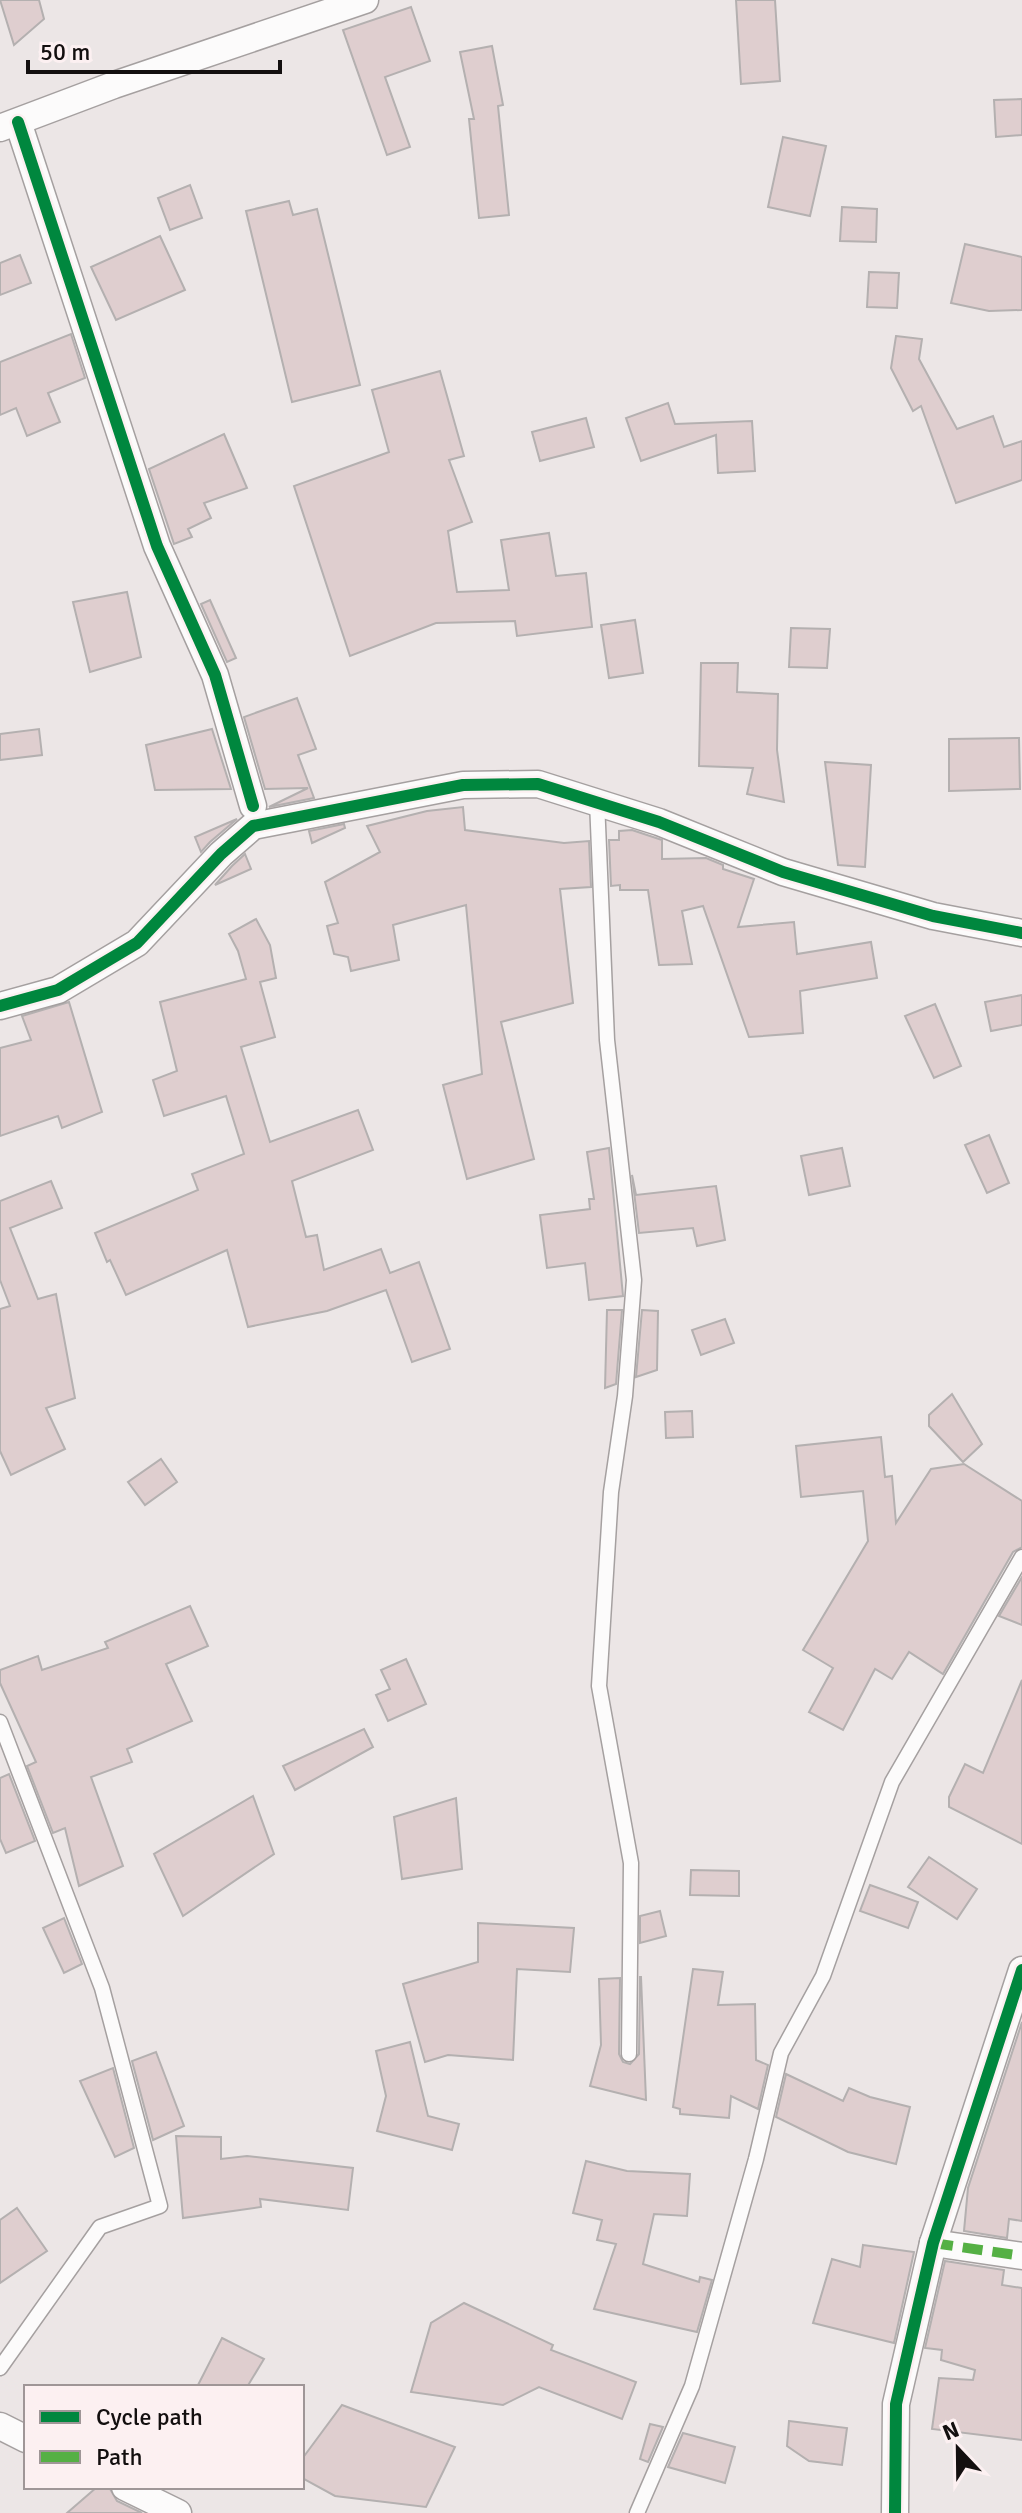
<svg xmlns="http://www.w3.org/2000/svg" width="1022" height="2513" viewBox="0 0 1022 2513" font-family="Signika,sans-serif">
<rect width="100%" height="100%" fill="#ece6e6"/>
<g fill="#dfcecf" stroke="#b4b0b0" stroke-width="2">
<polygon points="0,0 39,0 44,19 14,45"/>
<polygon points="736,0 775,0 780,81 741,84"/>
<polygon points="411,7 430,61 385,77 410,147 387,155 343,30"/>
<polygon points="492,46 503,105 498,106 509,215 479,218 469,119 474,119 460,52"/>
<polygon points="1022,99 1022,135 996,137 994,100"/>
<polygon points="783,137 826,146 810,216 768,207"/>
<polygon points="190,185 202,218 170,230 158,198"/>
<polygon points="289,201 293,215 317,209 360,385 292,402 246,211"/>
<polygon points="842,207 877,209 876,242 840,241"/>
<polygon points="160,236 185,290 116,320 91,267"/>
<polygon points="965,244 1022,257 1022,310 989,311 951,303"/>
<polygon points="20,255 31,283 0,295 0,263"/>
<polygon points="869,272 899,273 897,308 867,307"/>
<polygon points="71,334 85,378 48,393 60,422 27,436 16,408 0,415 0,362"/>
<polygon points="896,336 922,339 919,359 957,429 993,416 1004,447 1022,441 1022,480 956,503 921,406 913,411 891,368"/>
<polygon points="440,371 464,456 449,460 472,522 448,531 457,592 509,590 501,540 549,533 556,576 586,573 592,627 517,636 515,621 436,623 350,656 294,486 389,452 372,390"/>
<polygon points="668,403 675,424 752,421 755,471 718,473 716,435 641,461 626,418"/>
<polygon points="586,418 594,447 540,461 532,432"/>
<polygon points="224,434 247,488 204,503 211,518 188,529 192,537 174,544 149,469"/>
<polygon points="127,592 141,657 90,672 73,602"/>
<polygon points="210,600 236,658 227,662 201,604"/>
<polygon points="635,620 643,673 609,678 601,625"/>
<polygon points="791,628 830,629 827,668 789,667"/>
<polygon points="701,663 738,663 737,692 778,694 777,750 784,802 747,794 753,768 699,766"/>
<polygon points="297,698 316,749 298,755 314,798 269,807 308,788 265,789 244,717"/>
<polygon points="39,729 42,755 0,760 0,734"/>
<polygon points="212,729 231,789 155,790 146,745"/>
<polygon points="1019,738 1020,789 949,791 949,739"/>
<polygon points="825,762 871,765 865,867 838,865"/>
<polygon points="463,807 465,830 564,843 589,841 591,887 560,889 573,1003 501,1022 534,1159 467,1179 443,1085 482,1074 466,905 393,925 399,960 351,971 348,957 334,954 327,926 338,923 325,882 380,852 367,826 427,811"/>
<polygon points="237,819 210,842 201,852 195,837"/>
<polygon points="344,824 345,828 312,843 309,831"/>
<polygon points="632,830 662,840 662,859 706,858 723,865 723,869 754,879 738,927 794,922 797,954 871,942 877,978 800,991 803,1033 749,1037 703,906 682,911 692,964 659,965 648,890 620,890 620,885 611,886 609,840 619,840 619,831"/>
<polygon points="245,854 251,869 215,885 232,866"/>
<polygon points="256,919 270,945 276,978 260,982 275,1037 241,1047 270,1142 358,1110 373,1150 292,1181 306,1237 317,1235 324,1270 381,1249 390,1273 419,1262 450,1349 412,1362 386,1290 327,1311 248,1327 227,1250 126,1295 110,1260 107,1262 95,1233 198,1190 192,1174 244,1154 226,1096 164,1116 153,1080 177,1071 160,1002 246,979 238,951 229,934"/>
<polygon points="1022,995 1022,1025 991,1031 985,1002"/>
<polygon points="69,1002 102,1112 62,1128 58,1116 0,1136 0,1048 31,1040 22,1016"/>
<polygon points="935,1004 961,1066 934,1078 905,1016"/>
<polygon points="989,1135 1009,1183 987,1193 965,1145"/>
<polygon points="609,1148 623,1296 589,1300 585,1263 547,1268 540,1215 590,1209 589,1199 594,1199 587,1152"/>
<polygon points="842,1148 850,1186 809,1195 801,1156"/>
<polygon points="632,1175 636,1195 716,1186 725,1240 697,1246 693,1228 639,1233"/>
<polygon points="51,1181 62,1208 10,1228 38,1299 56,1294 75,1398 46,1408 65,1449 11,1475 0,1451 0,1309 10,1306 0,1280 0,1201"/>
<polygon points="607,1310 622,1310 616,1384 605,1388"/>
<polygon points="642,1310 658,1311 657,1370 636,1377"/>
<polygon points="725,1319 734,1343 701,1355 692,1330"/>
<polygon points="952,1394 982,1444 963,1462 929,1426 929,1415"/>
<polygon points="692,1411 693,1437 666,1438 665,1412"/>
<polygon points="881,1437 885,1477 892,1476 896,1523 931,1469 964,1464 1022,1501 1022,1547 1013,1552 943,1674 909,1652 892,1679 875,1669 843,1730 809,1712 833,1668 803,1650 868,1541 863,1491 801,1497 796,1446"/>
<polygon points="161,1459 177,1482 145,1505 128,1482"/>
<polygon points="1022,1577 1022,1625 999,1616"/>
<polygon points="190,1606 208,1646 166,1664 192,1721 127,1749 132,1762 91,1777 123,1866 79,1886 65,1828 53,1833 27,1766 36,1762 0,1683 0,1670 38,1656 42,1670 108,1648 105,1642"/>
<polygon points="406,1659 426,1704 388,1721 376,1695 390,1689 381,1670"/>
<polygon points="1022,1680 1022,1844 949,1807 949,1797 965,1764 983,1773"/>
<polygon points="364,1729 373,1747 295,1790 283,1766"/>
<polygon points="9,1774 35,1841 6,1853 0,1839 0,1778"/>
<polygon points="253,1796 274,1854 183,1916 154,1854"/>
<polygon points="456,1798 462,1869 402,1879 394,1817"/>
<polygon points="929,1857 977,1889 957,1919 908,1887"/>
<polygon points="691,1870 739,1871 739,1896 690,1895"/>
<polygon points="870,1885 918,1902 908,1928 860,1911"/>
<polygon points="660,1911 666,1936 640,1943 640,1916"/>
<polygon points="64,1918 82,1964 64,1973 43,1928"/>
<polygon points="478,1923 574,1928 570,1972 517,1969 513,2060 448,2055 425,2062 403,1984 478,1962"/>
<polygon points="693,1969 723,1972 718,2005 755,2004 756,2060 768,2065 758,2109 731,2096 729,2118 680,2114 680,2109 673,2107"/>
<polygon points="640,1977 641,1977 646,2100 590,2086 601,2045 599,1979 620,1978 619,2054 623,2062 630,2064 639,2054"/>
<polygon points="1022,2022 1022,2221 1009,2219 1007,2238 964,2231 968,2188"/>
<polygon points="410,2042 428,2116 459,2124 452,2150 377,2131 386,2096 376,2051"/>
<polygon points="156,2052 184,2126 153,2140 132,2061"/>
<polygon points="113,2068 134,2148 115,2157 80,2081"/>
<polygon points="786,2074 843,2101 849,2088 870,2097 910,2107 896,2164 848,2152 776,2117"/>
<polygon points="176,2136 221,2137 221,2159 247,2156 353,2168 348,2210 260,2199 261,2207 183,2218"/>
<polygon points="586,2161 627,2171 690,2174 687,2216 654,2214 643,2264 699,2282 700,2277 712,2280 697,2332 594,2309 616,2244 597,2240 602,2220 573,2213"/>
<polygon points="17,2208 47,2251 0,2283 0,2220"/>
<polygon points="863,2245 914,2252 894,2343 813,2323 832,2259 860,2267"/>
<polygon points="945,2261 1004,2270 1002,2285 1022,2288 1022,2440 932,2429 939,2378 973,2380 975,2370 941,2360 942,2350 925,2348"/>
<polygon points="464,2303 553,2345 551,2350 636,2382 622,2419 539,2387 503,2405 411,2392 431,2323"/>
<polygon points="222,2338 264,2359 247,2387 197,2387"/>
<polygon points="342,2405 455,2447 426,2507 335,2496 302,2478 302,2459"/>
<polygon points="789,2421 847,2428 842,2465 809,2461 787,2446"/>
<polygon points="650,2424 663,2427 648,2462 640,2459"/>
<polygon points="683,2433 735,2447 725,2483 668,2467"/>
<polygon points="97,2487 109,2487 117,2501 142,2513 67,2513"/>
</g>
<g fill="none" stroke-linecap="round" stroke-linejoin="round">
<g stroke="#a5a0a0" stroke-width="17">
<g id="service">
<polyline points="597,801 607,1040 634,1280 625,1396 611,1492 599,1686 631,1863 629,2054"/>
<polyline points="0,1722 102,1988 160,2206 100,2227 0,2368"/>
<polyline points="637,2513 692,2386 756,2159 781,2053 823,1976 892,1782 1022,1557"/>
</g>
</g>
<g stroke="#a5a0a0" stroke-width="29">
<g id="minor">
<polyline points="18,122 157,546 215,675 253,806"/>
<polyline points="0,128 114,85 365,0"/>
<polyline points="0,1006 58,990 137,943 221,854 253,826 463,785 538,784 659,822 783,872 933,916 1022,933"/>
<polyline points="933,2243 1022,2256"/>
<polyline points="0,2426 26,2439"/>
<polyline points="125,2487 178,2513"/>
<polyline points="895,2513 896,2404 933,2243 1022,1970"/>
</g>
</g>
<use href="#service" stroke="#fcfbfb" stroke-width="14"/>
<use href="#minor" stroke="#fcfbfb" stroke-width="26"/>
<polyline stroke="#55b044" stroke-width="10" stroke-dasharray="20 10" stroke-linecap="butt" points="933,2243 1022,2256"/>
<g stroke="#fcf0f1" stroke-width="17">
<g id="cycleway">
<polyline points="18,122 157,546 215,675 253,806"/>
<polyline points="0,1006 58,990 137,943 221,854 253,826 463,785 538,784 659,822 783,872 933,916 1022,933"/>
<polyline points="895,2513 896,2404 933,2243 1022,1970"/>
</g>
</g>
<use href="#cycleway" stroke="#00873e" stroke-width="12"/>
</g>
<rect x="24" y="2385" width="280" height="104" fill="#fcf0f1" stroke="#9f9697" stroke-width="2"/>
<rect x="40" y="2411" width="40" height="12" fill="#00873e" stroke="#9f9697" stroke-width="2"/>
<text x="96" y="2425" font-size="24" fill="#130f0f">Cycle path</text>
<rect x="40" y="2451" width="40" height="12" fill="#55b044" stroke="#9f9697" stroke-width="2"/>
<text x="96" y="2465" font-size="24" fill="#130f0f">Path</text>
<g transform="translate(958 2449) rotate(338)" stroke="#fcf0f1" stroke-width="6" paint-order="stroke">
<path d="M0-6L14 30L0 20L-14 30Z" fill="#130f0f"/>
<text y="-12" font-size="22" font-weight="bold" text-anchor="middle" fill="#130f0f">N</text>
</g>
<path d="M28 60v12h252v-12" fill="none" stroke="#130f0f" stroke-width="4"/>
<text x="40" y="60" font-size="24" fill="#130f0f" stroke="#fcf0f1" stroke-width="6" paint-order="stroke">50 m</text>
</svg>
